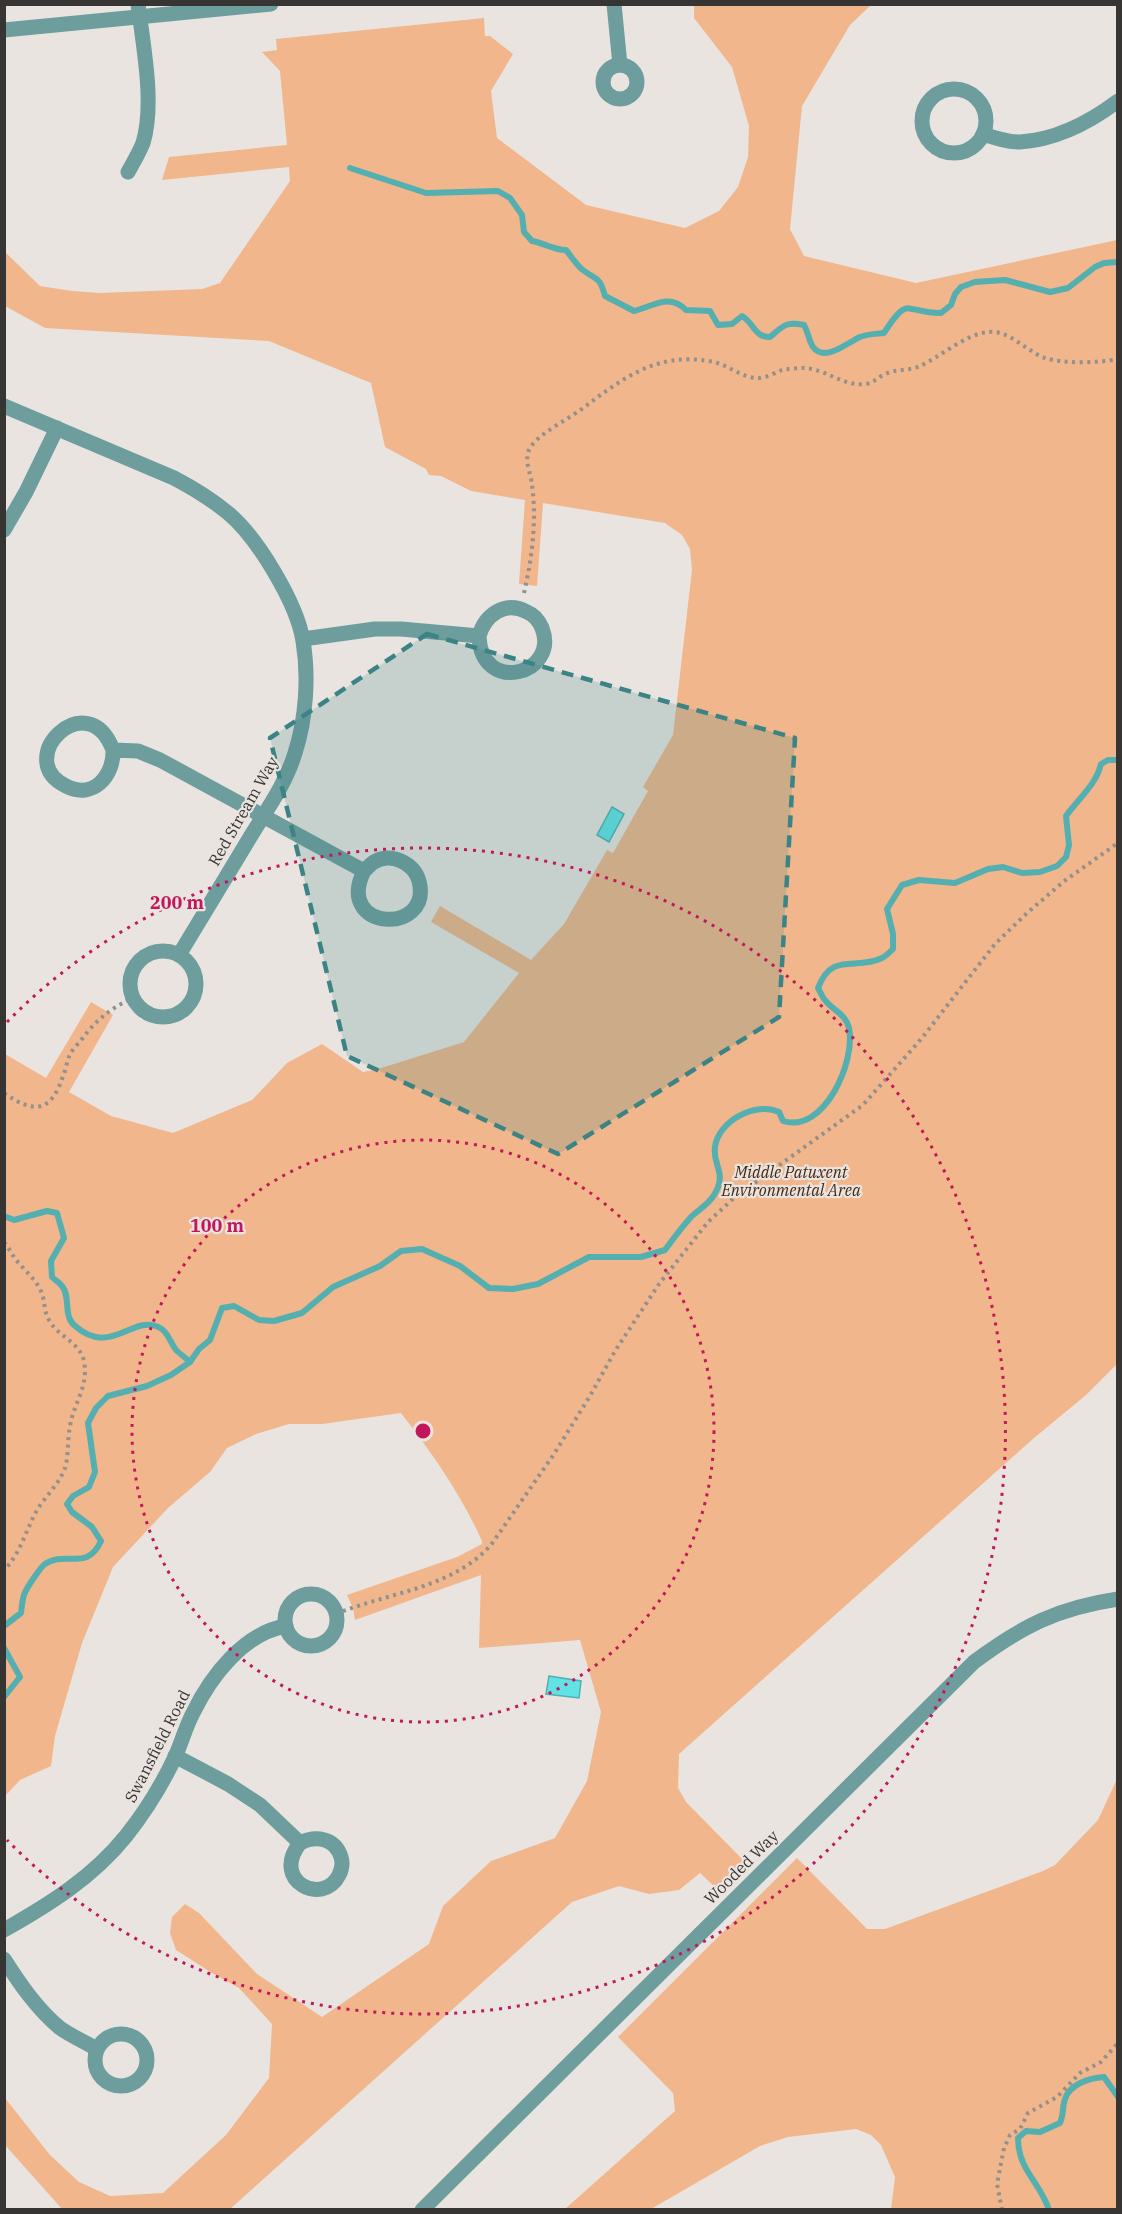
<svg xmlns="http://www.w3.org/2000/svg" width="1122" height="2214" viewBox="0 0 1122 2214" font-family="'IBM Plex Serif',serif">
<rect width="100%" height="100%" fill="#e9e4e0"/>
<g fill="#f1b68b">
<path d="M 694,5 L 871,5 L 850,25 L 802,106 L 790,229 L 804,256 L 916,283 L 1117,240 L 1117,1364 L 1086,1395 L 1034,1438 L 679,1754 L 678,1788 L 686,1802 L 744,1861 L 716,1888 L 700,1873 L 679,1890 L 649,1894 L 619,1886 L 572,1902 L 230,2209 L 62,2209 L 5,2145 L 5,2098 L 50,2155 L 79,2182 L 110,2196 L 163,2193 L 226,2135 L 269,2078 L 272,2024 L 239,1988 L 212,1973 L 176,1950 L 170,1933 L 172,1917 L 185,1904 L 199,1913 L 257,1974 L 322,2017 L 429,1944 L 443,1906 L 491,1861 L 555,1838 L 587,1781 L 601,1712 L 580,1640 L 479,1648 L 481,1575 L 355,1620 L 353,1608 L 347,1595 L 457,1557 L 482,1544 L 482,1541 C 461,1494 432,1453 401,1413 L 322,1424 L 289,1424 L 256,1434 L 227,1448 L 210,1472 L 168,1508 L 113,1567 L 82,1643 L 55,1736 L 51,1766 L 20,1780 L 7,1794 L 5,1793 L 5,1054 L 46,1078 L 91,1002 L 113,1015 L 69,1092 L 111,1116 L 173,1133 L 252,1100 L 287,1063 L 322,1044 L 363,1072 L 378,1069 L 464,1042 L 519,973 L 431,922 L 440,906 L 531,960 L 564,924 L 607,850 L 613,853 L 648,791 L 643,787 L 673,735 L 692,570 L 690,549 L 682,535 L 665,523 L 543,503 L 537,586 L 519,584 L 525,500 L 471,491 L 441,476 L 429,475 L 426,469 L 385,447 L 371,383 L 269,341 L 45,328 L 5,306 L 5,252 L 40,286 L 72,291 L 100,293 L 202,289 L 220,283 L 290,181 L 289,167 L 162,180 L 169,157 L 287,145 L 280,71 L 262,52 L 277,50 L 276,39 L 484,18 L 485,36 L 490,36 L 513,54 L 491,91 L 497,138 L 586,205 L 685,228 L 719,211 L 738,187 L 748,157 L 749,126 L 732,67 L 694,18 Z"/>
<polygon points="1117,1779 1117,2209 891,2209 895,2177 881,2145 871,2135 856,2129 788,2137 760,2146 651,2209 565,2209 675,2111 673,2093 618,2037 797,1858 867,1929 885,1929 1043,1871 1055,1865 1098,1820"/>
</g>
<g fill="#61e3e5" stroke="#54afb0" stroke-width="1.5">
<polygon points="612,807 624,814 609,842 597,835"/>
<polygon points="549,1676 581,1681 579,1698 546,1694"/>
</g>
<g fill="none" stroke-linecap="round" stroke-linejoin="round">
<g stroke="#54afb0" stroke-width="6">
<path d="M 350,168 L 426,193 L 498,191 L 510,198 L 522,215 L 524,232 L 532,241 C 544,243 554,250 566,250 C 571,256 578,267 583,270 C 597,281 599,275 605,296 L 634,311 C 654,306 669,293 686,310 L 710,311 L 718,325 L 732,324 L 742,316 C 754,323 754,337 770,337 C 783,326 786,321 804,325 C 808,332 809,341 813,347 C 825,363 848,342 860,337 C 867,334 876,334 884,333 C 909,294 905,313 941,313 L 951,305 L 955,294 L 961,287 L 975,282 L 1005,280 L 1050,292 L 1068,288 L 1095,267 L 1104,263 L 1118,262"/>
<path d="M 4,1216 L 14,1220 L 47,1211 L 57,1213 L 64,1238 L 51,1261 L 52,1277 C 55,1280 60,1283 62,1286 C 71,1297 63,1315 74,1325 C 109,1357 131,1317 156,1326 C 168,1330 169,1341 176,1350 C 180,1354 186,1358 190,1362"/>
<path d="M 4,1626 L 21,1613 C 23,1595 23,1594 33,1579 C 37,1574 40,1568 45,1564 C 65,1550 87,1572 101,1541 L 92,1527 L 72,1512 L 67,1504 L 73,1496 L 89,1487 L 95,1472 L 88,1423 L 96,1408 L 108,1396 L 147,1386 L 171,1375 L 190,1362 L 199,1349 L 210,1340 L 222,1308 L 234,1306 L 259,1320 L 274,1321 L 302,1313 L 333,1287 L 380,1266 L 401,1251 L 422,1249 L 460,1266 L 489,1288 L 513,1289 L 538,1284 L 589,1257 L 641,1257 L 665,1250 C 673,1239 681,1228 691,1217 C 698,1210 709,1204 714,1195 C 728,1172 712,1166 715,1147 C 718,1121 756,1101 779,1112 L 783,1121 C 825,1134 856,1060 849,1028 C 846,1014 832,1010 825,1000 C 822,997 820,991 818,988 C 832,951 855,971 882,958 C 886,956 890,952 893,949 L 893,934 L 887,909 L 902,885 L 919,880 L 955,883 L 988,869 L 1003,867 L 1022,873 L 1040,872 L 1057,866 L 1066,857 L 1069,845 L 1066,816 C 1078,799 1096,785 1101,764 L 1108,760 L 1118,760"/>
<polyline points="4,1648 20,1677 4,1697"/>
<path d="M 1049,2210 C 1040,2182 1018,2170 1018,2138 L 1026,2131 L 1040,2132 L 1060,2123 C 1064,2114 1062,2107 1065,2099 C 1070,2084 1089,2078 1104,2077 L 1118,2097"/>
</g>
<g stroke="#93908d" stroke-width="4" stroke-dasharray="3 4.5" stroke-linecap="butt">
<path d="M 524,593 C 532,558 537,521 532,485 C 531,474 524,460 529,450 C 536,435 565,421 579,411 C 621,380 654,352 709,361 C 726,363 740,377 756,378 C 765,379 774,373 782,370 C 788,369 798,368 804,368 C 826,369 844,387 865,384 C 874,383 878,377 885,374 C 896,369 909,371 920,366 C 940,357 967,333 989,332 C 1009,330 1026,351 1045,358 C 1064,364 1098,363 1118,359"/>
<path d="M 4,1093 C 34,1114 51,1113 63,1076 C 66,1069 67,1061 70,1054 C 73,1049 78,1044 82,1039 C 97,1019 109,1010 132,998"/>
<path d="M 4,1242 C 8,1247 11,1252 14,1257 C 23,1270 37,1279 42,1294 C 45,1302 44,1312 49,1320 C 58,1337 79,1341 84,1361 C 89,1388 73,1403 70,1427 C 67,1440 69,1455 65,1468 C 59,1485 43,1498 35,1514 C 25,1533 20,1554 4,1570"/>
<path d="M 336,1614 C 389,1592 451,1589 491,1545 L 554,1454 L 590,1396 L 615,1351 L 659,1284 L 708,1222 L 735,1197 L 863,1105 L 922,1038 L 995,944 L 1026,914 L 1063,882 L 1118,843"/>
<polyline points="1002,2210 997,2184 1004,2148 1010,2135 1020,2129 1028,2113 1057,2097 1080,2073 1101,2062 1118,2043"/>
</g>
<g stroke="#6d9d9d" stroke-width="15">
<polyline points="614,4 620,65"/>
<polyline points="4,30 271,4"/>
<circle cx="620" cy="82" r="17"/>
<circle cx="954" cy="121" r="32"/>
<path d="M 983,134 C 995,138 1007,142 1020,142 C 1055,140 1090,122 1118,101"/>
<path d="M 128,172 C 133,163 139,153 143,143 C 155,104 143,45 138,4"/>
<path d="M 4,406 L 174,478 C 193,488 211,499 228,513 C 257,537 297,603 303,641 C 309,677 306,719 295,753 C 286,783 268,808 252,834 C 228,874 204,914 179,955"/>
<polyline points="4,530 26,492 57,428"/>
<path d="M 303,639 L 375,629 L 401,629 L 479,636 C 481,696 560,674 542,628 C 539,621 535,615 527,612 C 505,600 485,615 479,636"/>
<path d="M 113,750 C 88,683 11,759 66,786 C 93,800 114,776 113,750 L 138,751 L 160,760 L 364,871 C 334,931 433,936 419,881 C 414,863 391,852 374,862 C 371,864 367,868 364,871"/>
<circle cx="163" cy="984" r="33"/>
<circle cx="311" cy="1620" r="26"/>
<path d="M 175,1756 L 228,1784 L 260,1805 L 300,1843 C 270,1881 323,1907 339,1875 C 342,1869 343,1863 341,1857 C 335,1838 316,1835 300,1843"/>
<path d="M 4,1930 C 50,1904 93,1877 126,1836 C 145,1812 163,1783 176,1755 C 182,1741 186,1726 193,1713 C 211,1676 244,1633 286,1626"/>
<path d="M 4,1959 C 20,1984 37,2009 60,2028 C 71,2036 85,2042 97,2049"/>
<circle cx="121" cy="2060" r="26"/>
<path d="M 422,2210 L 974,1662 C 1022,1626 1058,1608 1118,1599"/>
</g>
</g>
<path fill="#3b8384" fill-opacity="0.2" stroke="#3b8384" stroke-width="4.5" stroke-dasharray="12 8" stroke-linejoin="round" d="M 427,634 L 795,738 L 779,1017 L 558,1154 L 347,1056 L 270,738 Z"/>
<g fill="none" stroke="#c2185b" stroke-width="3" stroke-dasharray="3 6">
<circle cx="423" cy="1431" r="291"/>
<path d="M7 1022A583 583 0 1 1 7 1840"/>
</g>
<g text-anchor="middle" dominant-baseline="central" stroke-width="4.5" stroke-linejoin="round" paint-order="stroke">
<g font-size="16" fill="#373534" stroke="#e9e4e0">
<text transform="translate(243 811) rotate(-60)">Red Stream Way</text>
<text transform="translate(157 1746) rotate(-63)">Swansfield Road</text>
<text transform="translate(741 1867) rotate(-45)">Wooded Way</text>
</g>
<g font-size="16" font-style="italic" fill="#462811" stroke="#e9e4e0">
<text x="791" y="1172">Middle Patuxent<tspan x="791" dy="18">Environmental Area</tspan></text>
</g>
</g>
<circle cx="423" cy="1431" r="9" fill="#c2185b" stroke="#e9e4e0" stroke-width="3"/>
<g font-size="18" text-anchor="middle" font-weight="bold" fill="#c2185b" stroke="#e9e4e0" stroke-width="4.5" stroke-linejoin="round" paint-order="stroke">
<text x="177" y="909">200 m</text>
<text x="217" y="1232">100 m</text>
</g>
<rect width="1122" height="2214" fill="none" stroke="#373534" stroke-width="12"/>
</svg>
